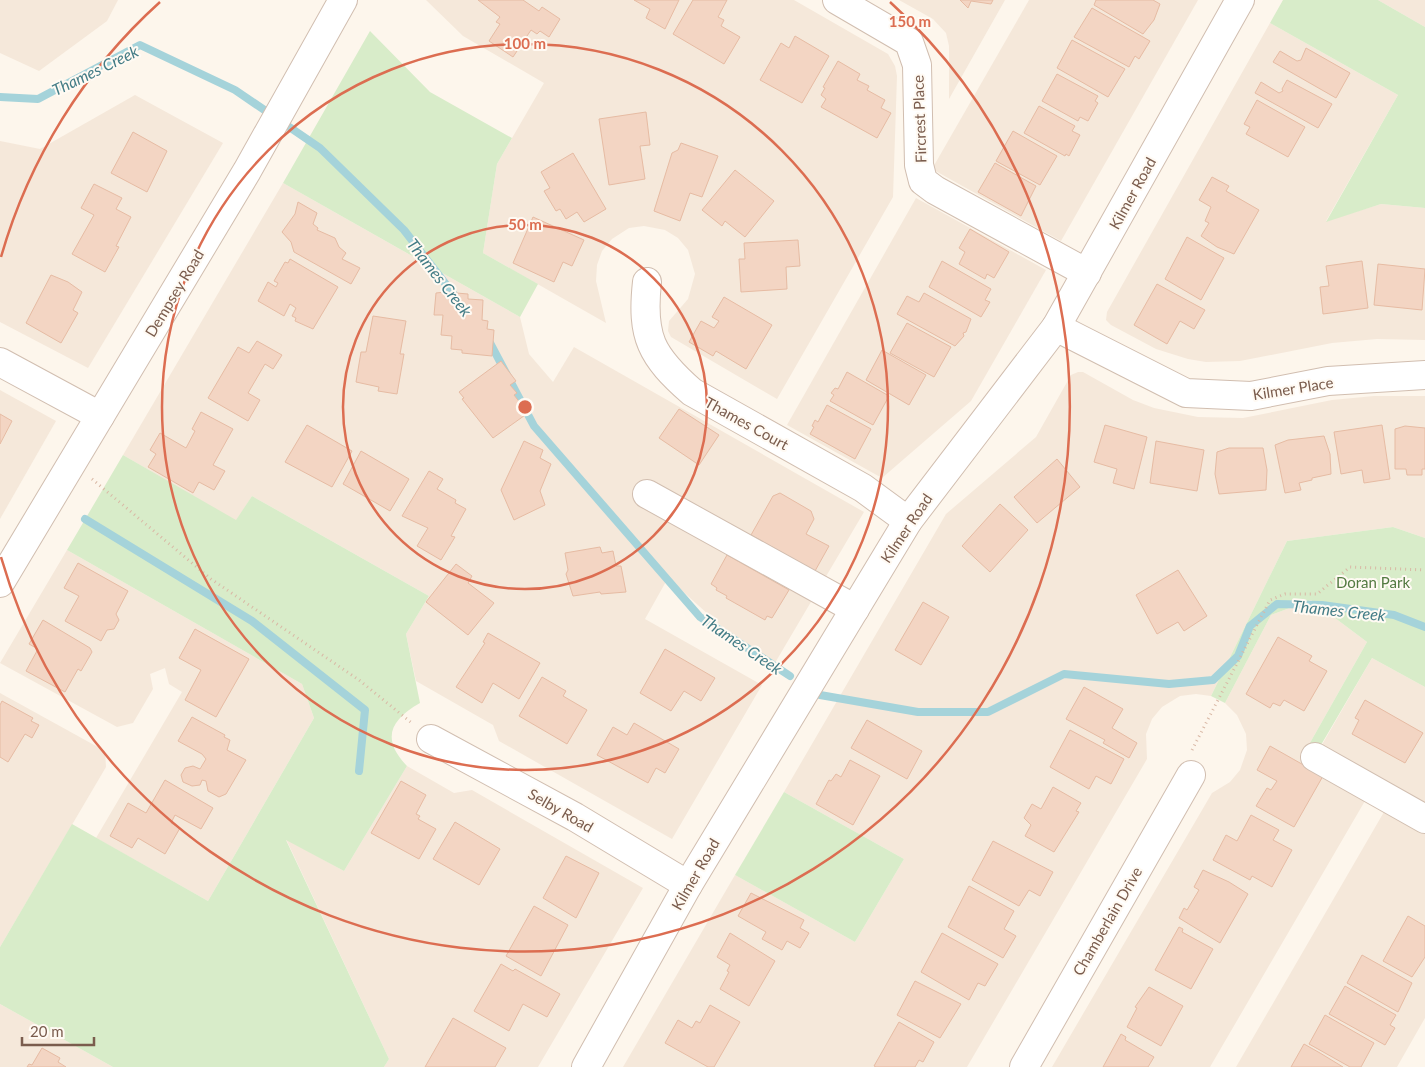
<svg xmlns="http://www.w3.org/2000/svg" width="1425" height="1067" viewBox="0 0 1425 1067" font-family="Lato,sans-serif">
<rect width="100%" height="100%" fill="#fdf6ec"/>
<g fill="#f5e8da">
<polygon points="0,0 118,0 107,21 39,71 0,53"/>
<polygon points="426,0 794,0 888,54 895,66 897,76 893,197 777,399 671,337 668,331 669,321 688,299 695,274 688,250 678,238 665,230 644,226 629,228 612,239 602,251 597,265 596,281 606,323 483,253 497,164 544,83 463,36"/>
<polygon points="899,0 1005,0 949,99 949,46 946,33 933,19"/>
<polygon points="1029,0 1198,0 1061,241 932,169"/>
<polygon points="1378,0 1425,0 1425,27"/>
<polygon points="1270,23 1398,95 1326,221 1381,204 1425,208 1425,340 1377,339 1332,343 1240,361 1206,362 1188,359 1156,349 1111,325 1106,320 1107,312"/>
<polygon points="135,95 223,143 88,368 0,322 0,141 40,149"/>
<polygon points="283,183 520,317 529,354 553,382 574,347 864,512 772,668 764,657 741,644 668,578 645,619 762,685 672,839 499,741 493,725 416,681 406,634 429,596 252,496 236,521 123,455"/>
<polygon points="916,198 1046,270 971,401 882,478 787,425"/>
<polygon points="1078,372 1083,372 1133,400 1154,408 1198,417 1243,418 1332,400 1374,396 1425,396 1425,538 1393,527 1287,541 1211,696 1196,694 1180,696 1162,707 1152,719 1146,734 1147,759 967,1067 623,1067 735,875 855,942 904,859 784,792 946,514 1036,437 1071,375"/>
<polygon points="0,390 56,421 0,519"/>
<polygon points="67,550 302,684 314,718 208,901 96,838 182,692 169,684 165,668 150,674 153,689 133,723 117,727 0,663"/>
<polygon points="1311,600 1367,642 1302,757 1312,762 1372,658 1425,687 1425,1018 1397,1067 1236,1067 1388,805 1369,794 1210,1067 1052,1067 1212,793 1230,782 1240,770 1247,750 1246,734 1237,715 1225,703 1271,615"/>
<polygon points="0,693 105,751 106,767 0,947"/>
<polygon points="407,766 454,793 472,790 643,888 538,1067 384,1067 389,1059 286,839 344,871"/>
<polygon points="0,1004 113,1067 0,1067"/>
</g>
<g fill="#d8ecc9">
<polygon points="1283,0 1378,0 1425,27 1425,208 1381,204 1326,222 1398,95 1270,23"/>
<polygon points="370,31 430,92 512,138 497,164 483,253 538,284 520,317 283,183"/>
<path d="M 123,455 L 236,520 L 252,496 L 429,596 L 406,634 L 420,703 C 390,720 381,739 407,766 L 344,871 L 286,840 L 389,1059 L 384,1067 L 113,1067 L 0,1004 L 0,947 L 72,824 L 208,901 L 314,718 L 302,684 L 67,550 Z"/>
<polygon points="1393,527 1425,538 1425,687 1372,658 1311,762 1302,757 1367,642 1311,600 1271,615 1225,703 1211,696 1287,541"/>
<polygon points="784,792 904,859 855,942 735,875"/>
</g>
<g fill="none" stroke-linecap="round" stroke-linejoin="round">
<g stroke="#a5d3da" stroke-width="8">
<polyline points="0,97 38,99 140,45 235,90 320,148 404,230 458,300"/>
<polyline points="488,339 534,426 700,617 790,676"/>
<polyline points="85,519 252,621 365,710 359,771"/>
<polyline points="820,695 918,712 988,712 1064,674 1169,684 1213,680 1238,656 1250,626 1277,604 1322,605 1394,615 1425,627"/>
</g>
</g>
<g fill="#f3d5c3" stroke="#e6bba3">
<polygon points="478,0 523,0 539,11 542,7 560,19 549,37 540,31 537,34 531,30 513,57 489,41 500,24 496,22 500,17"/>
<polygon points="634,0 679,0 665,29 646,18 650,9"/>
<polygon points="693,0 727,0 718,17 724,20 721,26 740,37 724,64 673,34"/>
<polygon points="960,0 993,0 991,4 971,1 968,8"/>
<polygon points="1096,0 1153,0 1160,4 1154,20 1143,34 1094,5"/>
<polygon points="1092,8 1150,41 1139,59 1135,56 1129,67 1074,37"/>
<polygon points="795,36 829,56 802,103 760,80 781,43 789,48"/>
<polygon points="1072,40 1125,69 1108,97 1057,68"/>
<polygon points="1306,48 1350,73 1336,98 1273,62 1280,51 1297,61 1301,60"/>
<polygon points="838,61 860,74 857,80 869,86 867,90 885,100 881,108 891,113 877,138 821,107 826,99 821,95 825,88 823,87"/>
<polygon points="1057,74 1098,96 1095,101 1098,103 1088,121 1080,117 1078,121 1042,101"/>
<polygon points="1287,80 1332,104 1318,128 1255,93 1261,82 1279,93 1283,91 1282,89"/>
<polygon points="1257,100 1305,127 1288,157 1246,134 1250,127 1244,124"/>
<polygon points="1039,106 1075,126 1072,131 1080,135 1069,156 1066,154 1065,156 1024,133"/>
<polygon points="646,112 650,145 640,146 645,179 609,185 599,119"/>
<polygon points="1013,131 1057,156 1040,185 996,161"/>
<polygon points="133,132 167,151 147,192 111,173"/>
<polygon points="681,143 718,156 702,197 690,193 680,221 654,211 672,153 678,150"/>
<polygon points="573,153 606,209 584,222 577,212 566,219 560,209 556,211 544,191 550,188 541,172"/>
<polygon points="995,163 1036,186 1021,216 978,192"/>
<polygon points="735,170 774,201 745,237 725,221 722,226 702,210"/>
<polygon points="1212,177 1229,186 1226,191 1259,210 1234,254 1217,247 1201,236 1209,223 1205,221 1211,207 1199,200"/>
<polygon points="94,184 122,198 116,209 131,217 116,246 119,247 105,272 72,254 94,215 81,208"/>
<polygon points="298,202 317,213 313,224 318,228 317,230 335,238 339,247 346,253 342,259 360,268 351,284 294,252 291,242 282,232 295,214"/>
<polygon points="533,217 584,240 572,266 563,262 554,282 513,263"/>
<polygon points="970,229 1009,252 994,278 987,274 985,279 959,264 965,252 959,248"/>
<polygon points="1187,237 1224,258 1201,300 1165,279"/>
<polygon points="798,240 800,266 786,267 787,289 741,292 739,259 745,259 744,243"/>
<polygon points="290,259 338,287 313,329 295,321 296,318 292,316 296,308 290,304 284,316 258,301 268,282 276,287 278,283 274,281 285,262 288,263"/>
<polygon points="942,261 991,289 985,300 990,302 981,317 929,287"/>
<polygon points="1362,261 1368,308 1323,314 1320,287 1329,286 1326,266"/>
<polygon points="1378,264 1425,269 1422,310 1374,305"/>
<polygon points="51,275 68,282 82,292 73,310 78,313 61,343 26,323"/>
<polygon points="1157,284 1205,310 1194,329 1180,321 1167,344 1134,325"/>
<polygon points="445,292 468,294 468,299 483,300 482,320 488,321 487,329 494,330 492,356 462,353 462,350 451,349 452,336 441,335 443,315 434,315 436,293"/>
<polygon points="924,293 971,319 966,332 963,333 964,336 955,346 897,314 907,296 919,302"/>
<polygon points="724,297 772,325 746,369 716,351 713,356 689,342 701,321 714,328 719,321 712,317"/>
<polygon points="373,316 406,321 400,354 404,354 397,394 378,391 379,387 356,382 361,352 366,352"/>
<polygon points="907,323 951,347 934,377 890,353"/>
<polygon points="257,341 282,355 273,369 265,364 248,393 260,400 248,421 208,398 238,347 249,353"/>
<polygon points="882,350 926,375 909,405 866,380"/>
<polygon points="501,361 516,381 510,385 517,393 514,395 528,413 493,438 462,399 464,398 459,392"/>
<polygon points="847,372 889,396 873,425 830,401 834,395 831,393 835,388 838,389"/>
<polygon points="827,405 871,429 855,459 810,434 814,427 812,426 815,420 818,422"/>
<polygon points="679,409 719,435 699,465 659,438"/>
<polygon points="201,412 233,429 213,465 225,471 214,490 199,482 193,493 148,467 156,454 150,450 160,433 186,448 195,431 192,429"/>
<polygon points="0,414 12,421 0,444"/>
<polygon points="307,425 352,451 332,487 285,462"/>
<polygon points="1105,425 1147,437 1134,489 1113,483 1117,469 1094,462"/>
<polygon points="1382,425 1390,479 1364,483 1362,470 1341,474 1334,432"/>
<polygon points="1405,426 1425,428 1425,469 1422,469 1422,475 1407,475 1406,469 1395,469 1395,429"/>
<polygon points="1324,436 1330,454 1331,474 1312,478 1312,480 1299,483 1301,490 1285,493 1275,445 1288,440"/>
<polygon points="524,441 543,450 540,458 551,464 540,491 545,505 514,520 501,490"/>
<polygon points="1156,441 1204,450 1197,491 1150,483"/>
<polygon points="1229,448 1263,448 1267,470 1266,490 1219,494 1215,474 1217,452"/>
<polygon points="361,451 409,479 390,511 343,484"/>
<polygon points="1057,459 1080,487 1037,523 1014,497"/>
<polygon points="429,471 443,479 437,489 456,500 455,503 466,509 451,536 455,537 441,560 417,546 428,528 402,516"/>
<polygon points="780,493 811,511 814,519 806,534 829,546 815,571 751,535 773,496"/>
<polygon points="1000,504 1028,530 990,572 962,546"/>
<polygon points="600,547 602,553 613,551 616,566 621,566 626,592 601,594 600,592 573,596 566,574 568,570 565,553"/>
<polygon points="727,555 789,590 772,618 767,616 765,620 726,598 727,596 716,590 717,588 711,584"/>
<polygon points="78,563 128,591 116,614 119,620 114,629 107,630 101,641 65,621 79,596 64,588"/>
<polygon points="456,564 472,576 468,583 494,603 468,635 426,602"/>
<polygon points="1178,570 1207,616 1184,631 1178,622 1157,634 1136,595"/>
<polygon points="923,602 949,617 921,665 895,650"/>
<polygon points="43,620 90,648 92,652 81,671 78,669 65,692 26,671 38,649 29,644"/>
<polygon points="195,629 249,659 216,717 185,700 201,670 179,658"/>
<polygon points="488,633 540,663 519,699 493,683 482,703 456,687 485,643 483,642"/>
<polygon points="1278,637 1312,656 1309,661 1327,671 1304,711 1284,700 1280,706 1273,703 1270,708 1246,694"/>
<polygon points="665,649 715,678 701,701 684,691 671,711 640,693"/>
<polygon points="542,677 566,691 563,696 587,710 567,744 519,716"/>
<polygon points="1084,687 1123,709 1112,728 1137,743 1129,758 1103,743 1105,740 1066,719"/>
<polygon points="1365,700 1423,733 1405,763 1352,734 1359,720 1355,718"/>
<polygon points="2,701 33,718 31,721 39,725 32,738 25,734 8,762 0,757 0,705"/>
<polygon points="192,717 225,735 224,737 230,740 227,750 246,760 226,794 219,797 208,791 206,781 202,780 200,785 192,786 183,782 181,775 185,768 193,766 200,769 206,759 202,754 178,741"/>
<polygon points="867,720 922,751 907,779 851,748"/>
<polygon points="634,723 679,749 665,773 656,768 648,783 597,755 613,727 627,735"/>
<polygon points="1070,730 1124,759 1111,784 1096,776 1089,789 1050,767"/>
<polygon points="1270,746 1323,776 1294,827 1256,806 1267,788 1271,790 1277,781 1257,770"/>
<polygon points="850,760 880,776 853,825 816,804 829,780 831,781 836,774 841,777"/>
<polygon points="165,780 213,808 201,829 175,815 171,823 180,828 165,854 138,838 132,848 110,836 128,803 146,813"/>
<polygon points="401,781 426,795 416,814 420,816 418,819 436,829 419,859 371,833"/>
<polygon points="1053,787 1081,803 1076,811 1079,812 1054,852 1025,836 1031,825 1024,818 1032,804 1041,809"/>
<polygon points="1251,815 1279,830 1273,840 1292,850 1272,887 1252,876 1250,880 1213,860 1226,835 1237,841"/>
<polygon points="455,822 500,849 479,885 433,859"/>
<polygon points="993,841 1053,872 1040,896 1029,890 1019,906 972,880"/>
<polygon points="566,856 599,873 576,918 543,898"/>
<polygon points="1203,870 1229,882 1248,894 1220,943 1179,918 1184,908 1187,910 1199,890 1194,887"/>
<polygon points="969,886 1014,911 1004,929 1016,936 1003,958 948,927"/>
<polygon points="751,893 804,920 800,928 809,933 800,948 787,941 782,950 762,939 766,932 738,916"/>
<polygon points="534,906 568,925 541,976 506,956"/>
<polygon points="1408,916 1425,926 1425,957 1412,977 1383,961"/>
<polygon points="1179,927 1183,929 1182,932 1213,949 1191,989 1155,970"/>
<polygon points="730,933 775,961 749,1006 720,989 729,972 727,971 730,965 717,957"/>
<polygon points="942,933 998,964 985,986 978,983 969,1000 921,972"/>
<polygon points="1362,955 1412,983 1398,1012 1347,983"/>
<polygon points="501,964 513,971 515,969 560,994 547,1017 523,1004 509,1031 474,1011"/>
<polygon points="915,981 961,1004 940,1038 897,1015"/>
<polygon points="1345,986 1396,1015 1390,1025 1395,1028 1385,1045 1329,1014"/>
<polygon points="1149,987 1183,1006 1161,1046 1127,1027 1137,1008 1135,1007"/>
<polygon points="710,1005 740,1022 714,1067 708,1067 665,1043 678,1020 692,1028 696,1021 700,1023"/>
<polygon points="1325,1015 1374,1043 1361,1067 1350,1067 1309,1044"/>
<polygon points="453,1018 506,1048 495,1067 425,1067"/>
<polygon points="899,1022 934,1042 923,1062 919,1060 915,1067 876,1067 874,1066"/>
<polygon points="1121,1034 1126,1037 1125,1040 1154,1057 1148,1067 1103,1067"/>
<polygon points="1304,1044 1320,1053 1343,1067 1291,1067"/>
<polygon points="42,1048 60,1058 58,1062 66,1067 27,1067 29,1064 32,1065"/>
</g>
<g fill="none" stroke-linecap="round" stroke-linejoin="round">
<g stroke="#d1beb0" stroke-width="30">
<g id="minor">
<polyline points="837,0 909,42 917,65 919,165 923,181 935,190 1087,273"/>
<path d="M 647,282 C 641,337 651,356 692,392 L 863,488 L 908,521"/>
<polyline points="1056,327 1186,393 1251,396 1328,381 1425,375"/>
<polyline points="0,362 100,416"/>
<polyline points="647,494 855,609"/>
<polyline points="0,583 247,171 343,0"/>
<polyline points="431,739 575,817 688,885"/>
<polyline points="1315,757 1425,819"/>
<polyline points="586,1067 688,885 908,521 1056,327 1240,0"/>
<polyline points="1024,1067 1191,775"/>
</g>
</g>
<g stroke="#d9b8a5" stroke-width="3" stroke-dasharray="1 4" stroke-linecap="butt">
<polyline points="92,479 211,579 359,680 413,724"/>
<polyline points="1192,750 1270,600 1285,594 1317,594 1350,567 1425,570"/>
</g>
<use href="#minor" stroke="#fff" stroke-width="28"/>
</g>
<g fill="none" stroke="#dc6d51" stroke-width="2.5">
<circle cx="525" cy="407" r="182"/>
<circle cx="525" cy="407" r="363"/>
<path d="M1 257A545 545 0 0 1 160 2M890 2A545 545 0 1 1 1 557"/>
</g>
<g text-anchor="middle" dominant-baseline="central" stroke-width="4" stroke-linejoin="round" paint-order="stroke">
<g font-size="15" fill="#7a5c4d" stroke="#fffaf3">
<text transform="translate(919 119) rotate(-92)">Fircrest Place</text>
<text transform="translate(1132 193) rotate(-61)">Kilmer Road</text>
<text transform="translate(174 293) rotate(-59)">Dempsey Road</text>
<text transform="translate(1293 388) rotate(-9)">Kilmer Place</text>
<text transform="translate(747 423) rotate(29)">Thames Court</text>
<text transform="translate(906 528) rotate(-56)">Kilmer Road</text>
<text transform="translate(561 810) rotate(30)">Selby Road</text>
<text transform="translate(695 874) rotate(-60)">Kilmer Road</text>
<text transform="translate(1107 921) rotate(-60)">Chamberlain Drive</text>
</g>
<g font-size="15" fill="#537a41" stroke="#fffaf3">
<text x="1373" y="582">Doran Park</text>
</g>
<g font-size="16" font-style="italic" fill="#437c86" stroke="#fffaf3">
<text transform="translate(95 70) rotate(-26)">Thames Creek</text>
<text transform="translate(440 277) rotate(52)">Thames Creek</text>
<text transform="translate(1339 610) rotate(6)">Thames Creek</text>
<text transform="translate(742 644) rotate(34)">Thames Creek</text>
</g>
</g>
<circle cx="525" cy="407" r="8" fill="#dc6d51" stroke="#fffaf3" stroke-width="2.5"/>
<g font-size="15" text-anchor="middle" font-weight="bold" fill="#dc6d51" stroke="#fffaf3" stroke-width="4" stroke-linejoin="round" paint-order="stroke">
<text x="910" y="27">150 m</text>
<text x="525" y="49">100 m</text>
<text x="525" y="230">50 m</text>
</g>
<path d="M22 1037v8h72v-8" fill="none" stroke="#7a5c4d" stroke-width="2.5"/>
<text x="30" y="1037" font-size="15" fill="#7a5c4d" stroke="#fffaf3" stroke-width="4" paint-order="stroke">20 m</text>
</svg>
